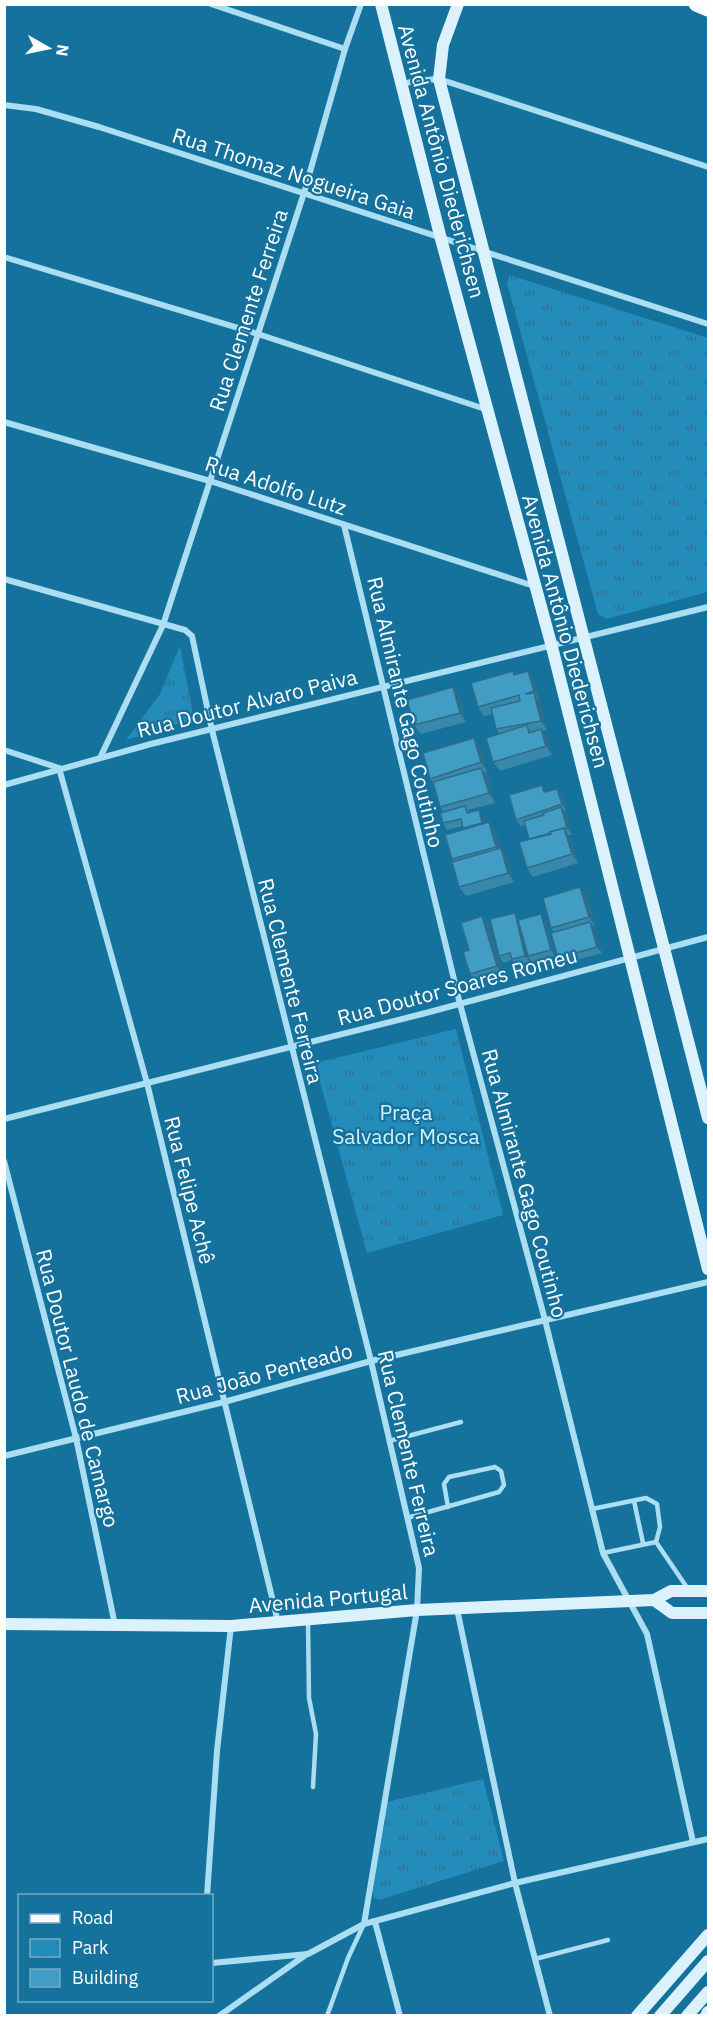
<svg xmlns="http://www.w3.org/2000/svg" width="713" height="2020" viewBox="0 0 713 2020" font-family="'IBM Plex Sans',sans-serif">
<defs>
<pattern id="park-tufts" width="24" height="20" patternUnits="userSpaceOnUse" patternTransform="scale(1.5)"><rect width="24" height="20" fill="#248cba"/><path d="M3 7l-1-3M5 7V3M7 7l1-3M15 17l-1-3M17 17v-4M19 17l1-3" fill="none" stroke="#34728e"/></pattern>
</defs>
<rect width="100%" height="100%" fill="#15729d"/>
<g fill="url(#park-tufts)">
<polygon points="509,275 708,338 708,592 606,619 598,614 507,283"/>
<polygon points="180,646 194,719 126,740 160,694"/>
<polygon points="456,1029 503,1215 367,1253 315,1063"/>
<polygon points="483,1779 504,1861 379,1900 374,1898 373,1890 387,1802"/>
</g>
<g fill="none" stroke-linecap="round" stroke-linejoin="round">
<g stroke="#abdef3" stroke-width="4.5">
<polyline points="389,1441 461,1422"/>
<polyline points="634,1501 643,1543"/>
<polyline points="592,1509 646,1498 657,1504 660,1527 656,1542 603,1553"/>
<polyline points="407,1518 499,1492 504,1485 501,1471 495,1467 449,1477 444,1484 448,1507"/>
<polyline points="656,1542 688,1589"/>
<polyline points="308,1622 309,1698 316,1734 313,1787"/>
<polyline points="535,1959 608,1940"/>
<polyline points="327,2016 348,1958 364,1924"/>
</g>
<g stroke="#abdef3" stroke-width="6">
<polyline points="211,4 345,49"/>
<polyline points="401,85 413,81 439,79 708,167"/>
<polyline points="4,105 36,109 99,127 708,324"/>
<polyline points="4,257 258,334 488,410"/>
<polyline points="4,422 210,481 534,586"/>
<polyline points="344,525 460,1004 545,1320 603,1553 647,1634 693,1842"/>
<polyline points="4,579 185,630 192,636 212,730 371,1361 419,1568 417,1610 364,1924"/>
<polyline points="4,750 59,768"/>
<polyline points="100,758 163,625 304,193 345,49 361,4"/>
<polyline points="59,768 147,1083 278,1622"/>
<polyline points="4,785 151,744 708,607"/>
<polyline points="4,1119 422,1014 708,937"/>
<polyline points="4,1161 76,1438 115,1625"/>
<polyline points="4,1456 224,1402 371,1361 708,1282"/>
<polyline points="457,1609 515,1883 550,2016"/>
<polyline points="207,1896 217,1751 231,1626"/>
<polyline points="375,1922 400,2016"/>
<polyline points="212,1963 308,1954 364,1924 515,1883 708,1839"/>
<polyline points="219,2016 307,1954"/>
</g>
<g stroke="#dbf2fd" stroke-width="12">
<polyline points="381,4 441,239 552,647 708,1269"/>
<polyline points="458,4 443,45 439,79 708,1118"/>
<polyline points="654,1600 672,1613 708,1613"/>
<polyline points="4,1624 231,1626 417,1610 654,1600 671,1591 708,1591"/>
<polyline points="637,2016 708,1935"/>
<polyline points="660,2016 708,1961"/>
<polyline points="687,2016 708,1992"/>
<polyline points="706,2016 708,2012"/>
</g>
<polyline stroke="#f8fcff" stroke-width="15" points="696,4 708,9"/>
</g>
<g fill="#3987a9">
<polygon points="513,671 515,675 534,680 547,730 542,731 547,739 552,755 500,771 493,762 500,734 496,729 493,714 484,716 478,707"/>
<polygon points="453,687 459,696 466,722 421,734 414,725"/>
<polygon points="474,738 481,748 487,772 485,772 488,777 495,803 468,810 469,813 483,816 485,823 489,822 495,831 500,848 507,857 514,882 466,896 459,887 454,862 452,859 464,829 462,826 447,830 443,823 443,812 440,807 433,783 430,779"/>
<polygon points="562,795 566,811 564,811 566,813 572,835 569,835 578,863 533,877 527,868 529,839 525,825 521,826 516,820"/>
<polygon points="580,887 587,896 595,926 594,927 602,953 562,964 558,958 554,933 551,928"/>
<polygon points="482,916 489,926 503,975 476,983 470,974 469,950"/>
<polygon points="519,920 545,920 555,956 532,962 528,957 530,962 516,965 512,960 503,963 499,956"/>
</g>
<g fill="#2e6e8a">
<polygon points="528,671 534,680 540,700 534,691"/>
<polygon points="453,687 459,696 466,722 460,713"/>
<polygon points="534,693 540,702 547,730 541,721"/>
<polygon points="541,729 547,739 552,755 546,746"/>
<polygon points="474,738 481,748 487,772 481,762"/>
<polygon points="481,768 488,777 495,803 489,793"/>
<polygon points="557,789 562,795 566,811 562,804"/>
<polygon points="561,807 566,813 572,835 567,828"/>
<polygon points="479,810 483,816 487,829 482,823"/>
<polygon points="489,822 495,831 502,856 496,847"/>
<polygon points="564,828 570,837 578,863 572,854"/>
<polygon points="501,848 507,857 514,882 508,873"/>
<polygon points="580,887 587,896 595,926 589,917"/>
<polygon points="515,913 519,920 530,962 525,956"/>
<polygon points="541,914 545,920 555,956 551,950"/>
<polygon points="482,916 489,926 503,975 497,966"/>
<polygon points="590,922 595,928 602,953 597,947"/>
</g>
<g fill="#429dc5" stroke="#2e6e8a" stroke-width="1.5">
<polygon points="513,671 514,675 528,671 534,691 525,694 534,693 541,721 496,729 491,708 520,701 519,695 478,707 471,683"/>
<polygon points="453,687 460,713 414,725 407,700"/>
<polygon points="527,725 529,733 541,729 546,746 493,762 486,738"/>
<polygon points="474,738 481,762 430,779 423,753"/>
<polygon points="481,768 489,793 440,807 433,782"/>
<polygon points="542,785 544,792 557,789 562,804 516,820 509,795"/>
<polygon points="465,806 467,813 479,810 482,823 463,828 461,819 443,823 440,813"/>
<polygon points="561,807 567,828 564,829 564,828 550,832 551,833 529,839 524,821 544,815 543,813"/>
<polygon points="489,822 496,847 452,859 445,835"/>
<polygon points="564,828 572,854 527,868 519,842 551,834 550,832"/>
<polygon points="501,848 508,873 459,887 452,862"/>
<polygon points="580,887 589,917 551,928 543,898"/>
<polygon points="515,913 525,956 512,959 510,953 499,956 490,919"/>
<polygon points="541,914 551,950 528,956 518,920"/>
<polygon points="482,916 497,966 470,974 463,952 469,950 461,923"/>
<polygon points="590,922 597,947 558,958 551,933"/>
</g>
<g text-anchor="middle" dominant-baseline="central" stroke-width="4.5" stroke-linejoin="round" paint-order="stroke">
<g font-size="21" fill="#fff" stroke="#15729d">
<text transform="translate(442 161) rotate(75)">Avenida Antônio Diederichsen</text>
<text transform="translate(294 173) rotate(18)">Rua Thomaz Nogueira Gaia</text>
<text transform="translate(248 310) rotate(-72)">Rua Clemente Ferreira</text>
<text transform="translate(276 485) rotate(18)">Rua Adolfo Lutz</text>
<text transform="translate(566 631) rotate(75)">Avenida Antônio Diederichsen</text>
<text transform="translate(247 703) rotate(-14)">Rua Doutor Alvaro Paiva</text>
<text transform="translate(406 712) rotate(77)">Rua Almirante Gago Coutinho</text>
<text transform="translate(291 981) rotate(76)">Rua Clemente Ferreira</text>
<text transform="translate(457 986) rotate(-15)">Rua Doutor Soares Romeu</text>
<text transform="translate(525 1183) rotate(75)">Rua Almirante Gago Coutinho</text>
<text transform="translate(190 1190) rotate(76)">Rua Felipe Achê</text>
<text transform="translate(264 1373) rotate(-15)">Rua João Penteado</text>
<text transform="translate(78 1388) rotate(76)">Rua Doutor Laudo de Camargo</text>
<text transform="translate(409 1453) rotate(77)">Rua Clemente Ferreira</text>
<text transform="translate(328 1598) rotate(-5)">Avenida Portugal</text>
</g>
<g font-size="21" fill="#d3f1fd" stroke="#15729d">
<text x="406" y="1112">Praça<tspan x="406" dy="24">Salvador Mosca</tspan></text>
</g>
</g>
<rect width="713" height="2020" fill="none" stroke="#ffffff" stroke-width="12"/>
<rect x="18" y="1894" width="195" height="108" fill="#15729d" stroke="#73aac4" stroke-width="1.5"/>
<rect x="30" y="1914" width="30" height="9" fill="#f8fcff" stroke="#73aac4" stroke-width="1.5"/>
<text x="72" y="1924" font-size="18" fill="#ffffff">Road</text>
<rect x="30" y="1939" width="30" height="18" fill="url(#park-tufts)" stroke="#73aac4" stroke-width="1.5"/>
<text x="72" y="1954" font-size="18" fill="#ffffff">Park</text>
<rect x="30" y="1969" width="30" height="18" fill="#429dc5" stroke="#73aac4" stroke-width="1.5"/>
<text x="72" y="1984" font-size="18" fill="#ffffff">Building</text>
<g transform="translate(48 48) rotate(99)" stroke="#15729d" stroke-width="4.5" paint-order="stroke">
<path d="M0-4.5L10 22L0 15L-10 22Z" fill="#ffffff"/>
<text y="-9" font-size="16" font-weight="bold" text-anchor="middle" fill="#ffffff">N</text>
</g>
</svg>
